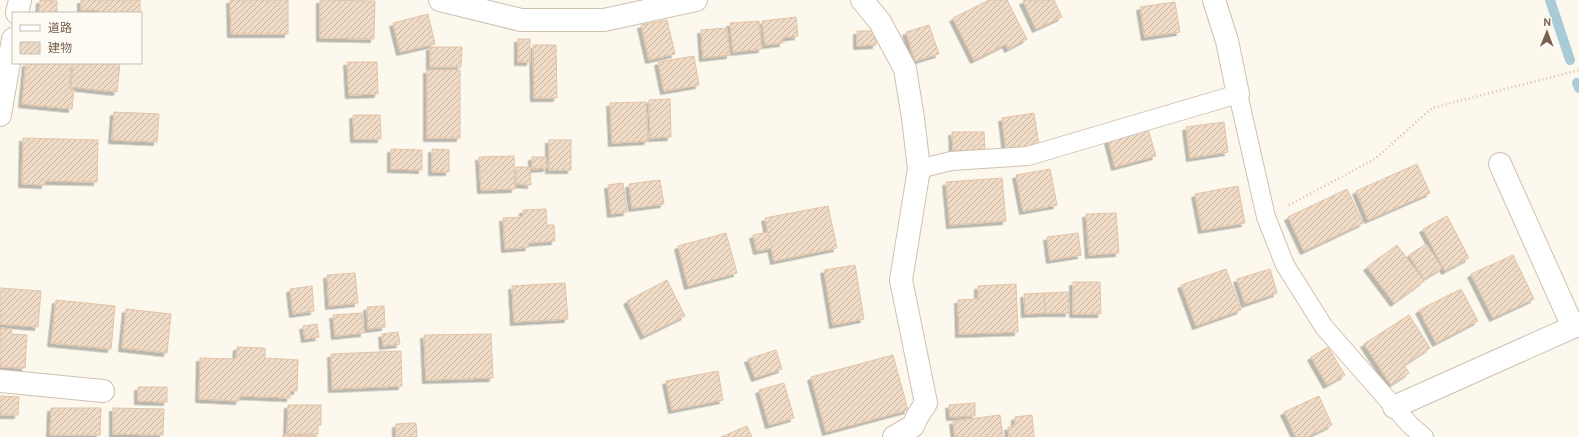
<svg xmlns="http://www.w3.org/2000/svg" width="1579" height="437" viewBox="0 0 1579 437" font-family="Cabin,'Noto Sans JP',sans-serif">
<defs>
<pattern id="building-hatch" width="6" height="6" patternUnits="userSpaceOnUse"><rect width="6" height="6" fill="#f0dbc6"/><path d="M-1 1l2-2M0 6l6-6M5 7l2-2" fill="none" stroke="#c7b5a3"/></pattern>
<filter id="shadow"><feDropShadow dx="-3.5" dy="3.5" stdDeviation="0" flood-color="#0004"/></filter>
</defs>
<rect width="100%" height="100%" fill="#fcf8ed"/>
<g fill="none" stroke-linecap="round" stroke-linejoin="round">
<g stroke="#a8cbd7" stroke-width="10">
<polyline points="1550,0 1570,60"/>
<polyline points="1577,83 1579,88"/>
</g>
</g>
<g fill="url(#building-hatch)" stroke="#e2c4a7" filter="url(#shadow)">
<polygon points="40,0 57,1 57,13 39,13"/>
<polygon points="81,0 140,0 140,13 99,13 99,10 81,10"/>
<polygon points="230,0 288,0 288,34 231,34"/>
<polygon points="320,0 375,1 374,39 320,38"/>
<polygon points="989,0 1007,0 1027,39 1008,49 1006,44 974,60 953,18"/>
<polygon points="1026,0 1054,0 1062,17 1036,29 1023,1"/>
<polygon points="1175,2 1180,32 1145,37 1140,7"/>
<polygon points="428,14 435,44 400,52 393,23"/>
<polygon points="796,17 798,36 782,38 783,43 765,45 762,21"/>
<polygon points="667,20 675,54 649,60 641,25"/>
<polygon points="759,21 762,49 733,52 730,23"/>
<polygon points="929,25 939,54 915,61 906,32"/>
<polygon points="727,28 730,55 703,58 701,30"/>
<polygon points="857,31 876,31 876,45 857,46"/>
<rect x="518" y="39" width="12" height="23"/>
<polygon points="533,45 556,45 557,98 534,98"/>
<polygon points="430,47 462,47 461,67 430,67"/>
<polygon points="694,56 699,85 664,91 658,62"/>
<polygon points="347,62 377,62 378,94 349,95"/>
<polygon points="26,63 71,63 69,88 74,89 72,109 22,104"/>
<polygon points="73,63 120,63 117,92 71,87"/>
<rect x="427" y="70" width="33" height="68"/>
<polygon points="670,99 671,137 650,138 649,100"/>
<polygon points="646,102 648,141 612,143 610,103"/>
<polygon points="114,112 159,114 157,142 112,140"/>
<polygon points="1034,113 1039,145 1006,150 1002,118"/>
<polygon points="353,115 380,115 381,139 354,139"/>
<polygon points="1224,122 1228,152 1190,158 1186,127"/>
<polygon points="1148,129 1156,156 1115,167 1108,140"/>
<polygon points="952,132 984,132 985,150 953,151"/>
<polygon points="23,138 98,140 97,182 45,181 45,185 22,184"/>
<rect x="549" y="140" width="22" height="30"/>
<polygon points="391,149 422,150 422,170 391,169"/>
<polygon points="432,149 449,150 449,172 432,172"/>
<polygon points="514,156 515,189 481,190 479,157"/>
<polygon points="532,157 546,157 547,168 532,169"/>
<polygon points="1417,164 1430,193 1368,220 1356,191"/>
<polygon points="516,167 530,167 531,185 516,184"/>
<polygon points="1050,169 1057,205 1023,211 1016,175"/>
<polygon points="1002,178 1006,221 950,225 946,182"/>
<polygon points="660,180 664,204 632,208 629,184"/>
<polygon points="623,183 627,212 611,214 608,185"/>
<polygon points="1238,186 1245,223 1202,230 1195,194"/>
<polygon points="1347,189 1363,223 1304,251 1288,217"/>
<polygon points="828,206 837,248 774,261 765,218"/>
<polygon points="546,209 547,225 554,225 555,241 528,243 529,247 505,249 503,218 523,217 523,210"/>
<polygon points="1116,213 1119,253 1089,255 1086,214"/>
<polygon points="1447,216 1469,258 1445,271 1423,229"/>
<polygon points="768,232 772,248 757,251 753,235"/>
<polygon points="726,233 737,273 688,286 678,246"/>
<polygon points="1078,233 1081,255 1050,260 1047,237"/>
<polygon points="1426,244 1442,268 1424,279 1409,255"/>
<polygon points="1397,245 1424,281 1394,303 1367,267"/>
<polygon points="1513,255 1534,299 1493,318 1471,274"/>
<polygon points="855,265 864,319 833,325 824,270"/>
<polygon points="1226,269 1241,310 1196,326 1181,285"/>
<polygon points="1270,269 1277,293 1245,304 1237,279"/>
<polygon points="355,273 358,303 329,306 327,275"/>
<polygon points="667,280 685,316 644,336 627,301"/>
<polygon points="1073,282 1100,282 1101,314 1073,314"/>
<polygon points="565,283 568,319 514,322 512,286"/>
<polygon points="1016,284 1018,332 959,334 958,300 978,299 978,286"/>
<polygon points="312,286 314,311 293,314 290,289"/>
<polygon points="0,288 41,291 38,327 0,324"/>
<polygon points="1461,289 1478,321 1436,343 1419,310"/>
<polygon points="1068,292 1069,313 1045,313 1044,293"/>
<polygon points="1044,293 1045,313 1025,314 1024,294"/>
<polygon points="56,300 115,306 111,349 51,343"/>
<polygon points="384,306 385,327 368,329 367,307"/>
<polygon points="126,309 171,314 167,353 122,348"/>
<polygon points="362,313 364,333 335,336 333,315"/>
<polygon points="1409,315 1430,348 1404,365 1409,373 1391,385 1364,344"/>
<polygon points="317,324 319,337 305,339 303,326"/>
<polygon points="0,328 12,329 11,334 27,335 25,368 0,367"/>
<polygon points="398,332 400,344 383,346 382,334"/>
<polygon points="491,334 493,378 426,380 424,335"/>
<polygon points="237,347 265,348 265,358 298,360 297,391 290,391 290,398 240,396 239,401 199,399 200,358 236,359"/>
<polygon points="1328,347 1345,375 1327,385 1311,357"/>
<polygon points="776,350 782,369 755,378 748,359"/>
<polygon points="401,351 402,386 332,389 331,354"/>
<polygon points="893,355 908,410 826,432 811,377"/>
<polygon points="718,371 723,400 672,410 666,381"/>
<polygon points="784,383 794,418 769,425 759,390"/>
<polygon points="138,387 167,387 167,402 138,401"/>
<polygon points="0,396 19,397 18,415 0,415"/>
<polygon points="1319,396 1332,425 1307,437 1296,437 1284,412"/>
<polygon points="975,403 975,416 950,417 949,405"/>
<polygon points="288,405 321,405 321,425 318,425 318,434 287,434"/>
<polygon points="51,408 101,408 100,435 50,435"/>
<polygon points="113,408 164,409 163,435 113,434"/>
<polygon points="1000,415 1003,437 955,437 953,421"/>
<polygon points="1032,415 1034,437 1009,437 1008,427 1015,426 1015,417"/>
<polygon points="416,423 417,437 396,437 396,424"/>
<polygon points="747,426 752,437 721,437"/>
<polygon points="283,435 317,436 317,437 283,437"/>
</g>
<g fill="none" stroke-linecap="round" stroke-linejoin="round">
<g stroke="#cfc1b2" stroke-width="20">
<polyline id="service" points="919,169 951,161 1028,156 1238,94 1266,217 1285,265 1324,327 1410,425 1424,437"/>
</g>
<g stroke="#cfc1b2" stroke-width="24">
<g id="minor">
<polyline points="440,0 521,20 604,20 696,0"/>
<polyline points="862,0 880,22 905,69 913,118 919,169 901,280 926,403 917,417 913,426 894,437"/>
<polyline points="1214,0 1227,41 1238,94"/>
<polyline points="17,13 20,0"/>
<polyline points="0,115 13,39"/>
<polyline points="0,381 103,391"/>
<polyline points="1394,407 1573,327 1500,164"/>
</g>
</g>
<polyline stroke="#d6bfa8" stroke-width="2.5" stroke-dasharray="1 3" stroke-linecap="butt" points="1289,205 1375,159 1432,108 1579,70"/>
<use href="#service" stroke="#fff" stroke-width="18"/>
<use href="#minor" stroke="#fff" stroke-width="22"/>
</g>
<rect x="12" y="12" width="130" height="52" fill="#fefbf4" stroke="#c8beb2"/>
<rect x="20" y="25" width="20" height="6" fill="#ffffff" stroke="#c8beb2"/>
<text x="48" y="32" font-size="12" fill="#78624f">道路</text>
<rect x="20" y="42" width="20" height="12" fill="url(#building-hatch)" stroke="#c8beb2"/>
<text x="48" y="52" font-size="12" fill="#78624f">建物</text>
<g transform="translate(1547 32) rotate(1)" stroke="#fefbf4" stroke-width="3" paint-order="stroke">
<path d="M0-3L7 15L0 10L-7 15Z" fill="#78624f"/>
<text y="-6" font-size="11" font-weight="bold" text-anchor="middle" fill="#78624f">N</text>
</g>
</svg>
